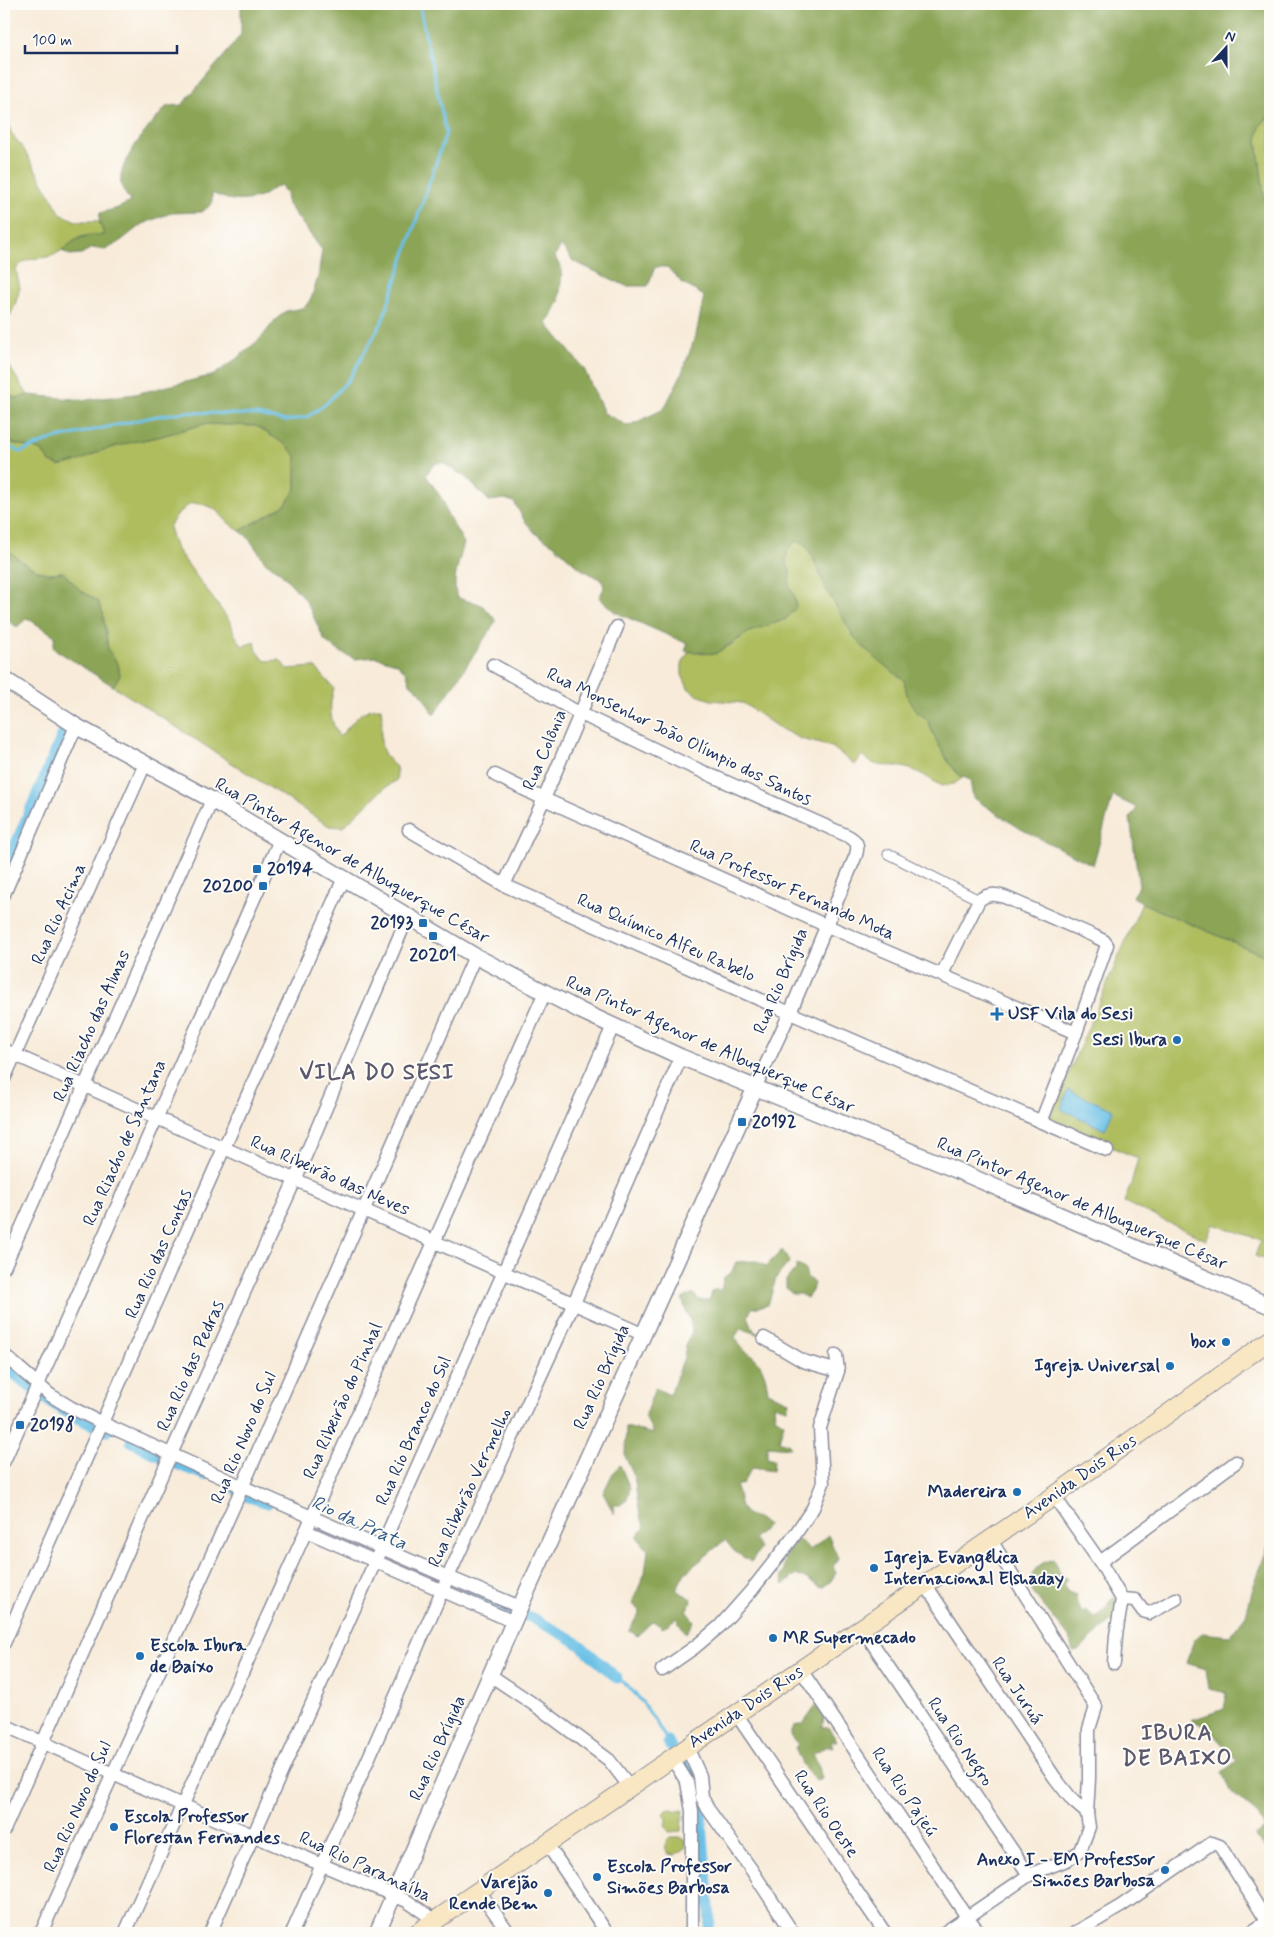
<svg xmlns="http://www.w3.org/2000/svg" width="1274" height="1937" viewBox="0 0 1274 1937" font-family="Mynerve,sans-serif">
<rect width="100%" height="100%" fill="#fdfcf7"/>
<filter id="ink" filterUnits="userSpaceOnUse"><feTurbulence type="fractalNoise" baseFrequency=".02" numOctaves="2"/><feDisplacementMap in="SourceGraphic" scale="10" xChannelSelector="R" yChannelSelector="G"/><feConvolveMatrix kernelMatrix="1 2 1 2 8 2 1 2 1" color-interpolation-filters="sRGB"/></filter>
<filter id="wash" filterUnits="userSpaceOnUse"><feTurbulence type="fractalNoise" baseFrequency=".0096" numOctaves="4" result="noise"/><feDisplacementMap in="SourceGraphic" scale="20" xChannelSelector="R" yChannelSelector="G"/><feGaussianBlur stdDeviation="1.12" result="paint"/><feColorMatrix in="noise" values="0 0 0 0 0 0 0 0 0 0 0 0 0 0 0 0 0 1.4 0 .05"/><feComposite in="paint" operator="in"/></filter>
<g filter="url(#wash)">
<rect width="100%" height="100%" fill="#f8ebd9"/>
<g fill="#afbd5f" stroke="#65765e">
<path d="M 4,104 L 11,133 L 23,148 L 61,214 L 76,221 L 99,221 L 105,235 C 94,235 82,234 74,241 C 67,246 62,251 54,255 C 39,261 26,254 16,270 L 20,288 L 15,305 L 4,329 Z"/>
<polygon points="1270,115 1270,217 1267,221 1257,140 1260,126"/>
<polygon points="4,359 28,395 17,398 5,394 4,391"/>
<path d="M 204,424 L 256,426 L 286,445 L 296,455 L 296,490 L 285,505 L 240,531 C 216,517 223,505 191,503 L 177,515 L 169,527 L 175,547 L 231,623 L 234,633 L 242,646 L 255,642 L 257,651 L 265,661 L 280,660 L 287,669 L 315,667 L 334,688 C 328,708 330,719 339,737 C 353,724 359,708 381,708 C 385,733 372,747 396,767 L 397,780 L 382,790 L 343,827 L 329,826 L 113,686 L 120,675 L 118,664 L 108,650 L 106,630 L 98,601 L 80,590 L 63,572 C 58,572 52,574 47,573 C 33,571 9,555 4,542 L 4,437 L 8,442 L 41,450 L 50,462 L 79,461 L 100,451 L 132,442 L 158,437 Z"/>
<path d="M 795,541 L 803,542 L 812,555 L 827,591 L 864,648 L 904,680 L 908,699 L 917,712 L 927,719 L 935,738 L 949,763 L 959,774 L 964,777 L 954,784 L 941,786 C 930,779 919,771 906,768 C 885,762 880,772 862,755 L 855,765 L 832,747 L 801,739 L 779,728 L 743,703 L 711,700 L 697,695 L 688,688 L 682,675 L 682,664 L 689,651 L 704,654 L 729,646 L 749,632 L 786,619 L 794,595 L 789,587 L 790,571 L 786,562 L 787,551 Z"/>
<polygon points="1142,903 1270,958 1270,1258 1267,1260 1255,1256 1261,1240 1213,1224 1206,1240 1124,1202 1131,1184 1138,1158 1048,1121"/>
<polygon points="671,1809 678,1811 683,1810 681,1831 669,1832 665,1825 667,1818 664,1814 667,1810"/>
<path d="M 670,1837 L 680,1837 L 685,1840 L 686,1847 L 675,1855 L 668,1854 C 664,1847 664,1843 670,1837 Z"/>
</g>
<g fill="#8ba456" stroke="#536a5a" fill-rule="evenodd">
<path d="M 241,4 L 1270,4 L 1270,115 L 1260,126 L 1257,140 L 1267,220 L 1270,217 L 1270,958 L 1142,903 L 1132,896 L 1139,886 L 1130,818 L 1137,808 L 1113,796 L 1093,865 L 1021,829 L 973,798 L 970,780 L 959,775 L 949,763 L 935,738 L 927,719 L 917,712 L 908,699 L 904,680 L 875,658 L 854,637 L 827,591 L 812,555 L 803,542 L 795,541 L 787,551 L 786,562 L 790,571 L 789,587 L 794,595 L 796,607 L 786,619 L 749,632 L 715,654 L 685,651 L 688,644 L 615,612 L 599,598 L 604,588 L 602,580 L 581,569 L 553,544 L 535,533 L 524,520 L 514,502 L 505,499 L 489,501 L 465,477 L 442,462 L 434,464 L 426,475 L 444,502 L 446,512 L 464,543 C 460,560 451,580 457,597 C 463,600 467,601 473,602 C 484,604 490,613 496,621 L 434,715 L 421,693 L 410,683 L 406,672 L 396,663 L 376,657 L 355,659 L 342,653 L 325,641 L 305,599 L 279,571 L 266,563 L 248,537 L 240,531 L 285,505 L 296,489 L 296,456 L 286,445 L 256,426 L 204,424 L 158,437 L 132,442 L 100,451 L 79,461 L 60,466 L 50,462 L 41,450 L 8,442 L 4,436 L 4,391 L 5,394 L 17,398 L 28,395 L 86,400 L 135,394 L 214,375 L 240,356 L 262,337 L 275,320 L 286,311 L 304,308 L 311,299 L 318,277 L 322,250 L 287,203 L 286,194 L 281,185 C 271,188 268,194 260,197 C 242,203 228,201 212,193 L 212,204 L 202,212 L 171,213 L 142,224 L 118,243 L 105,250 L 92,248 L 81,254 L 70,255 L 62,251 C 77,237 84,235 104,235 L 99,221 L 100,213 L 118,208 L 130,202 C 128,197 122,190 121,184 C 117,161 153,122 167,106 L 182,105 L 229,50 L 241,34 ZM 561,245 L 573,261 L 626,286 L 648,286 L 655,267 L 667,267 L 682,283 L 704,296 L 696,335 L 681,375 L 664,409 L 628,426 L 604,413 L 584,369 L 547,324 L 559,302 L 562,270 L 555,257 Z"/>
<path d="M 4,542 C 9,555 33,571 47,573 C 52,574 58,572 63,572 L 80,590 L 98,601 L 103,613 L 108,650 L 118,664 L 120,675 L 113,686 L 53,648 L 55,636 L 27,618 L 17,627 L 4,618 Z"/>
<path d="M 782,1250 L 790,1261 L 776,1278 L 768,1305 L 752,1308 L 748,1316 L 754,1331 L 762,1336 L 741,1328 L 735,1337 C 738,1341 741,1347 745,1351 C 749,1354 754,1356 758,1361 C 764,1370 767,1381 768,1392 L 789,1401 L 787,1409 L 774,1405 L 775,1417 L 784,1423 L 779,1440 L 789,1444 L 791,1448 L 767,1446 L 767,1458 L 774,1460 L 773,1471 L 752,1468 L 742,1484 L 736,1486 L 741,1507 L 746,1514 L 758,1519 L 768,1526 L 754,1538 L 760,1549 L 751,1562 L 734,1551 L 725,1540 L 685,1573 L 676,1590 L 692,1599 L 686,1611 L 694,1621 L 686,1633 L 676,1618 L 663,1628 L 653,1621 L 637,1636 L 629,1630 L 640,1612 L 632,1603 L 645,1573 L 648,1550 L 637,1537 L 645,1527 L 640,1516 L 634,1476 L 625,1456 L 626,1427 L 653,1434 L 645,1415 L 655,1388 L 670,1395 L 684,1357 L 686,1344 L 692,1332 L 691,1323 L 682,1299 L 693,1293 L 699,1300 L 709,1300 L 713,1290 L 721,1290 L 724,1277 L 731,1273 L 736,1262 L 756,1261 L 766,1266 Z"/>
<polygon points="796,1264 805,1269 807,1277 814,1283 812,1291 807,1298 800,1294 792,1294 786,1288 786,1280 792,1273 796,1271"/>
<polygon points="620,1465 630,1488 627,1500 620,1505 613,1505 614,1514 603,1493 614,1471"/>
<path d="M 828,1535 L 838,1558 L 833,1567 L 836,1573 L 831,1581 L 822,1588 L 805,1578 L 795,1575 L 784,1585 L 781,1576 L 784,1572 C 782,1557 788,1550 798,1539 L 810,1550 Z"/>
<polygon points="1270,1540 1270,1853 1254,1836 1265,1829 1257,1814 1230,1791 1222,1772 1237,1761 1207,1727 1191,1720 1224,1709 1227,1693 1209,1689 1206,1669 1186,1663 1194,1640 1202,1633 1230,1636 1246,1615 1253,1588"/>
<path d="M 1053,1559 L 1058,1570 L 1067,1579 L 1063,1585 L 1068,1592 L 1076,1595 L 1077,1604 L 1082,1612 L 1087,1610 L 1095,1618 L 1108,1606 L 1108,1603 L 1114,1597 L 1119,1605 L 1117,1618 L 1101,1630 L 1078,1651 L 1073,1652 L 1069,1637 L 1033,1593 C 1027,1574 1036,1564 1053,1559 Z"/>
<polygon points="816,1706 825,1714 822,1727 828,1727 837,1741 831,1741 833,1747 826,1746 813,1754 819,1767 822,1779 816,1781 802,1764 795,1748 798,1744 793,1740 791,1733 794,1726 803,1724"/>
</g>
<polygon fill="#69c0e6" stroke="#4278a2" points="1068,1090 1113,1110 1105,1130 1061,1109"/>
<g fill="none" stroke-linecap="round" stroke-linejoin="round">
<g stroke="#69c0e6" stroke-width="3">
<polyline points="4,444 20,452 53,439 157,416 186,412 256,415 286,421 307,417 327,403 349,379 382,322 446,133 419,4"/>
<path d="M 617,1678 C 641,1694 653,1718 668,1742"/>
</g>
<g stroke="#69c0e6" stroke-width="11">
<polyline points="4,871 65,729"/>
<path d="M 4,1365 C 37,1395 64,1415 107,1431"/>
<path d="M 131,1441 C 154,1455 179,1466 205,1475"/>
<polyline points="233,1487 246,1496 268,1503"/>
<polyline points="468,1591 508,1612 530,1617 568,1637 580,1645 617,1678"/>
<polyline points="668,1742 671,1747"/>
<polyline points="682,1762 699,1787 710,1921 708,1933"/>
</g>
</g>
</g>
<g filter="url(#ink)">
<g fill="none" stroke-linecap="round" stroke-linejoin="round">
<g stroke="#8a8d9c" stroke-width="11">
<polyline id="pedestrian" points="888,854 979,900"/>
</g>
<g stroke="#8a8d9c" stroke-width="15">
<g id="minor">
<path d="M 493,665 L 579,713 L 681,762 L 848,836 C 857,841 859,845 856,855 L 790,1013 L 755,1088"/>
<polyline points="495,775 544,799 825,925 1076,1033"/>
<polyline points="409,830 504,885 790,1013 1107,1150"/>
<polyline points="504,885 544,799 617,627"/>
<polyline points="4,894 76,726"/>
<path d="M 942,974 L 979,900 C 988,893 996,894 1007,898 L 1094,936 L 1104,941 L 1107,945 L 1076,1033 L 1041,1122"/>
<polyline points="4,1050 642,1334"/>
<polyline points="4,1079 145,764"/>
<polyline points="4,1267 212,800"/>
<polyline points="764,1338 803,1361 838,1371"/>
<polyline points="4,1355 50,1395 70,1407 102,1423 241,1486 448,1577 520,1607"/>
<polyline points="4,1461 280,840"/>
<polyline points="1054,1496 1100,1562 1122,1599"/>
<polyline points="306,1531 514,1622"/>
<polyline points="1100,1562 1236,1462"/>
<polyline points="925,1584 1055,1778 1073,1801 1087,1813"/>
<polyline points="1122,1599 1135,1600 1143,1611 1150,1613 1176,1599"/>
<polyline points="862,1628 1029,1875"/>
<polyline points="4,1643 344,878"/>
<polyline points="1114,1663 1116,1635 1122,1599"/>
<polyline points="662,1670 695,1647 720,1626 751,1591 792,1539 813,1508 823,1483 820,1428 838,1371 836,1355"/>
<polyline points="801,1670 967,1917 980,1933"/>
<polyline points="490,1675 542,1710 609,1760 630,1787"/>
<polyline points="737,1715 885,1933"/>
<polyline points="4,1725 182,1805 407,1901 436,1921"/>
<polyline points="687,1747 700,1776 702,1797 708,1809 751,1869 793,1933"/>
<polyline points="672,1758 687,1782 692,1811 692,1933"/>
<polyline points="4,1830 171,1454 295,1180 408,916"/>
<polyline points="547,1844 607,1933"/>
<polyline points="479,1891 509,1933"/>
<polyline points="41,1933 237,1499 475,956"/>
<polyline points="125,1933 306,1531 545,992"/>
<polyline points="210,1933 613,1026"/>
<polyline points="292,1933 448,1577 574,1303 681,1057"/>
<polyline points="944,1933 1029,1875 1069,1859 1080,1851 1089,1827 1087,1813 1089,1779 1089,1729 1096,1707 990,1539"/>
<polyline points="1075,1933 1121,1906 1212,1843 1220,1846 1270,1926"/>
<polyline points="1250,1933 1267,1922"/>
</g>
</g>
<g stroke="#8a8d9c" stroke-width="18">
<g id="tertiary">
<polyline points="4,679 76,726 212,800 475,956 581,1011 681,1057 956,1170 1270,1306"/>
<polyline points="377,1933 520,1607 755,1088"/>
</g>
</g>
<g stroke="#8a8d9c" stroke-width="20">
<polyline id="secondary" points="417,1933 1054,1496 1270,1340"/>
</g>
<use href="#pedestrian" stroke="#fff" stroke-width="9"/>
<use href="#minor" stroke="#fff" stroke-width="12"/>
<use href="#tertiary" stroke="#fff" stroke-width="15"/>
<use href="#secondary" stroke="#f9e7c3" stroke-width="18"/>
</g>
</g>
<g fill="#1f6fb2" stroke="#fdfcf7" stroke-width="2">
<rect x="252" y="864" width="10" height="10" rx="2.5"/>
<rect x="258" y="881" width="10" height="10" rx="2.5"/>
<rect x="418" y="918" width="10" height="10" rx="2.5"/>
<rect x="428" y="931" width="10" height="10" rx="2.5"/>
<path d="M994.5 1006.5h5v5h5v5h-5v5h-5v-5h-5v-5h5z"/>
<circle cx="1177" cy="1040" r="5"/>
<rect x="737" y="1117" width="10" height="10" rx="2.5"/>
<circle cx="1226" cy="1342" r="5"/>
<circle cx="1170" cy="1366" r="5"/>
<rect x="15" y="1420" width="10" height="10" rx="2.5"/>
<circle cx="1017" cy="1492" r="5"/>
<circle cx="874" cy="1568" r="5"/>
<circle cx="773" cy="1638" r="5"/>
<circle cx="140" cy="1656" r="5"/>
<circle cx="114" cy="1827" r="5"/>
<circle cx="1165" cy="1870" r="5"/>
<circle cx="597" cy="1877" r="5"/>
<circle cx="548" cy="1893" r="5"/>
</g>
<g text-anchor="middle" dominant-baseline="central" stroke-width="4" stroke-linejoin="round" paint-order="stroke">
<g font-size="18" fill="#1b2f5e" stroke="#fdfcf7">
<text transform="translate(679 737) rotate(26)">Rua Monsenhor João Olímpio dos Santos</text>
<text transform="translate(545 750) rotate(-67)">Rua Colônia</text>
<text transform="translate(352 861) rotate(30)">Rua Pintor Agenor de Albuquerque César</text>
<text transform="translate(792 890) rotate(24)">Rua Professor Fernando Mota</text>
<text transform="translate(59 914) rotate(-66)">Rua Rio Acima</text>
<text transform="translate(666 938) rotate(24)">Rua Químico Alfeu Rabelo</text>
<text transform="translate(781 981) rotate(-67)">Rua Rio Brígida</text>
<text transform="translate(92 1026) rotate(-66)">Rua Riacho das Almas</text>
<text transform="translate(710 1045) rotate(24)">Rua Pintor Agenor de Albuquerque César</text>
<text transform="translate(125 1143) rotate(-66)">Rua Riacho de Santana</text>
<text transform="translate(330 1176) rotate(24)">Rua Ribeirão das Neves</text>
<text transform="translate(1082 1204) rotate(23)">Rua Pintor Agenor de Albuquerque César</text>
<text transform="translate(159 1254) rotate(-66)">Rua Rio das Contas</text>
<text transform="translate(191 1366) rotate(-66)">Rua Rio das Pedras</text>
<text transform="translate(602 1377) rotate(-66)">Rua Rio Brígida</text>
<text transform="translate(343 1401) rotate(-66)">Rua Ribeirão do Pinhal</text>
<text transform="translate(414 1431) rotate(-66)">Rua Rio Branco do Sul</text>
<text transform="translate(244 1438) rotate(-67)">Rua Rio Novo do Sul</text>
<text transform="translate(1080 1477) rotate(-35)">Avenida Dois Rios</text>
<text transform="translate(470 1488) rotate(-65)">Rua Ribeirão Vermelho</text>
<text transform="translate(1017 1691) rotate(56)">Rua Juruá</text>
<text transform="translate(746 1707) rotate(-34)">Avenida Dois Rios</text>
<text transform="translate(960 1742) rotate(56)">Rua Rio Negro</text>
<text transform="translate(438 1748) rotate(-66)">Rua Rio Brígida</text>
<text transform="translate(904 1792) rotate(56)">Rua Rio Pajeú</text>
<text transform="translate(78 1807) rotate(-66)">Rua Rio Novo do Sul</text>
<text transform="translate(826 1814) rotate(56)">Rua Rio Oeste</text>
<text transform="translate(365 1867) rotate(25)">Rua Rio Paranaíba</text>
</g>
<g font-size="18" font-weight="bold" fill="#1b2f5e" stroke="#fdfcf7" text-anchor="start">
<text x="267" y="869">20194</text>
<text x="253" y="886" text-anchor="end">20200</text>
<text x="413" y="923" text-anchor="end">20193</text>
<text x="433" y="955" text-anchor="middle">20201</text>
<text x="1008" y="1014">USF Vila do Sesi</text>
<text x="1167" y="1040" text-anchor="end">Sesi Ibura</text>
<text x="752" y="1122">20192</text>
<text x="1216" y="1342" text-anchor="end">box</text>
<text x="1160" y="1366" text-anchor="end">Igreja Universal</text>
<text x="30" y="1425">20198</text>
<text x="1007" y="1492" text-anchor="end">Madereira</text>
<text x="884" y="1558">Igreja Evangélica<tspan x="884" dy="21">Internacional Elshaday</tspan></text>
<text x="783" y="1638">MR Supermecado</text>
<text x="150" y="1646">Escola Ibura<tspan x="150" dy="21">de Baixo</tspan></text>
<text x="124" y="1817">Escola Professor<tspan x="124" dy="21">Florestan Fernandes</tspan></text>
<text x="1155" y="1860" text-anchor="end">Anexo I - EM Professor<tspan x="1155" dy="21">Simões Barbosa</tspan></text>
<text x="607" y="1867">Escola Professor<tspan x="607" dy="21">Simões Barbosa</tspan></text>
<text x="538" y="1883" text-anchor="end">Varejão<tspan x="538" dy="21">Rende Bem</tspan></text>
</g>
<g font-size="19" font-style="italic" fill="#325a87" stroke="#fdfcf7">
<text transform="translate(359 1523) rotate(25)">Rio da Prata</text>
</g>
<g font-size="22" font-weight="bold" letter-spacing="1" fill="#5c586e" stroke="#fdfcf7">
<text x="377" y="1073">VILA DO SESI</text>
<text x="1177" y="1734">IBURA<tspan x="1177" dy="25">DE BAIXO</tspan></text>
</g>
</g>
<rect width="1274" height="1937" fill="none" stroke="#fdfcf7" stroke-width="20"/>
<g transform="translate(1226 48) rotate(21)" stroke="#fdfcf7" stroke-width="4" paint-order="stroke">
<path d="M0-4L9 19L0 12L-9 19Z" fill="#1b2f5e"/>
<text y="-8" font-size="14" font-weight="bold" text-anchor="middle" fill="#1b2f5e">N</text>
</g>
<path d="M25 45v8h152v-8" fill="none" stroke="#1b2f5e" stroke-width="2.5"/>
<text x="32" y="45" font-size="15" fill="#1b2f5e" stroke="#fdfcf7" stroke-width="4" paint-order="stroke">100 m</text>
</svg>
